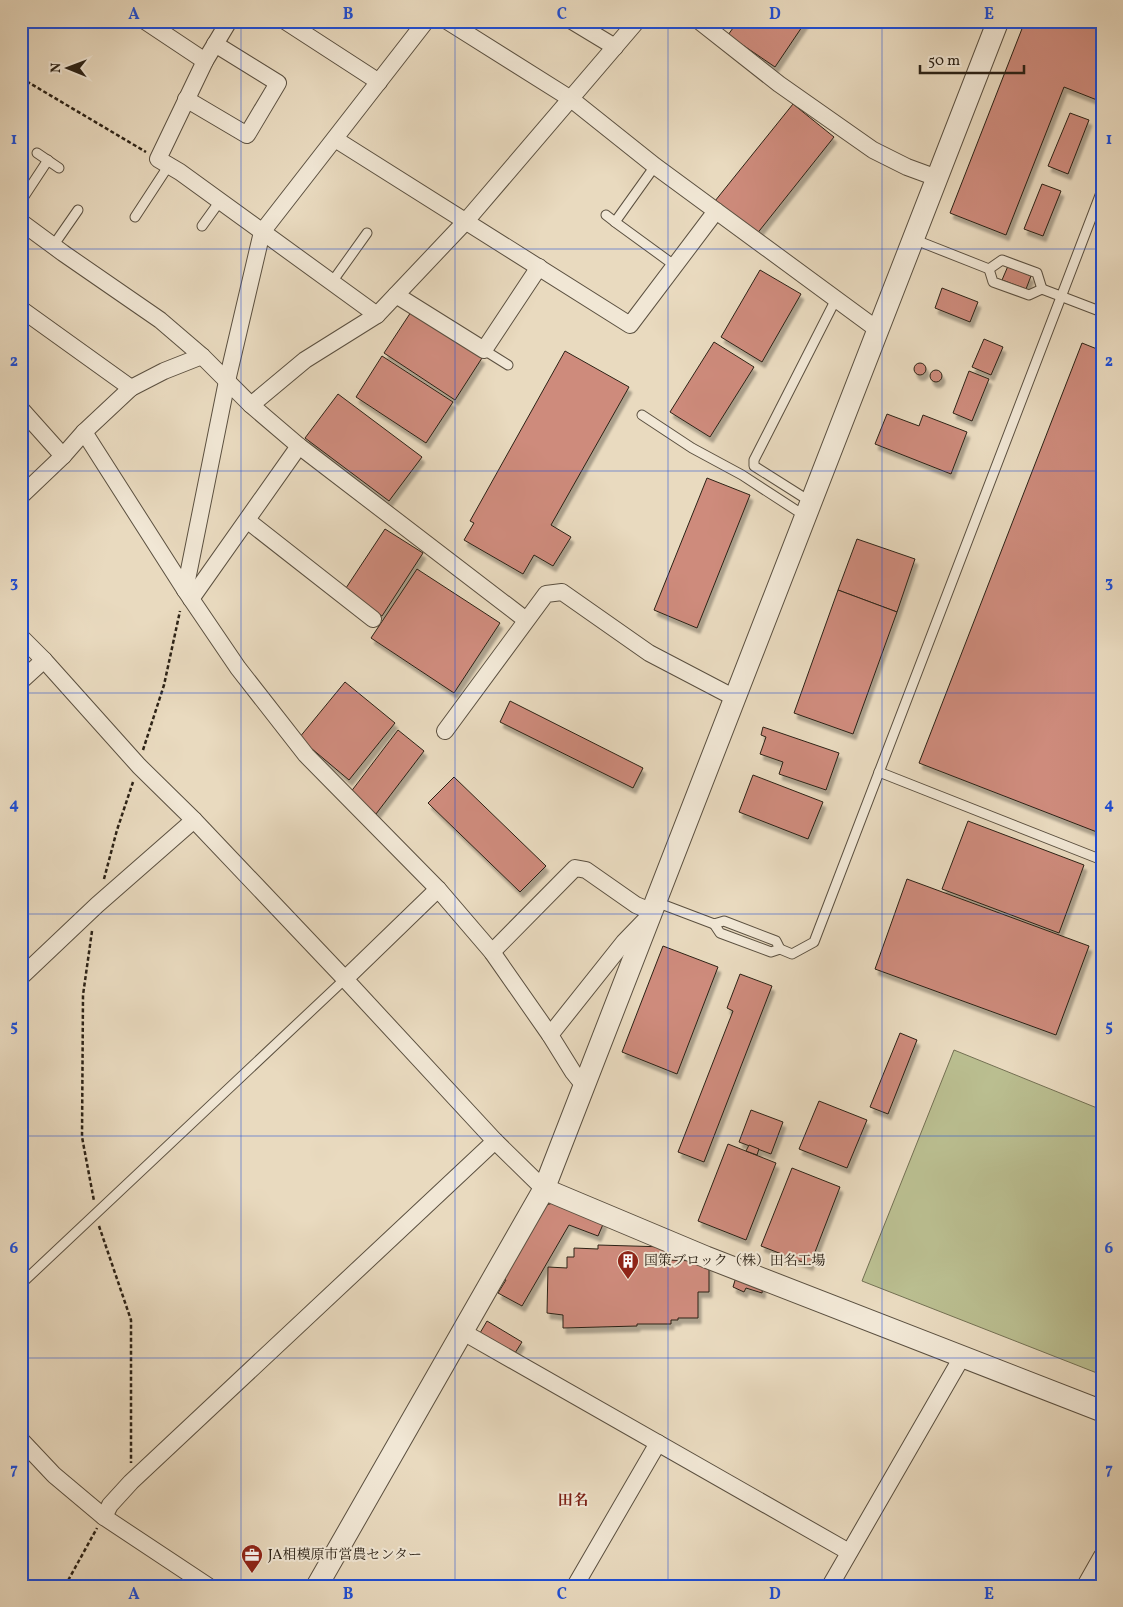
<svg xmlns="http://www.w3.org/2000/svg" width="1123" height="1607" viewBox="0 0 1123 1607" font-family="Vollkorn,'Noto Serif JP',serif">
<defs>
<filter id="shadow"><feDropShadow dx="3" dy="5.5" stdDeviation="1" flood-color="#0004"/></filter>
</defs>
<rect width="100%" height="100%" fill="#e9dabf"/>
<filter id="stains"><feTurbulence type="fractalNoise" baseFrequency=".004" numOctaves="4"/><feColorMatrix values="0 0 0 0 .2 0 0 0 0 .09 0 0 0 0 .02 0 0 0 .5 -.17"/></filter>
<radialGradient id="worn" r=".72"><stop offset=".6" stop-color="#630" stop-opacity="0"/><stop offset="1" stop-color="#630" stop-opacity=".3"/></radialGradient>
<polygon fill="#babe90" stroke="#737053" points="954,1050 1102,1110 1102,1375 862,1281"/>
<g fill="#ce8b7c" stroke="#2c2216" filter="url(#shadow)">
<polygon points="738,21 806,21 775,67 728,35"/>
<polygon points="1025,21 1102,21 1102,88 1097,100 1064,87 1006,235 950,213"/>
<polygon points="793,104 834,137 756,235 715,201"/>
<polygon points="1070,113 1089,120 1068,174 1048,166"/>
<polygon points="1042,184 1061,191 1043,236 1024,229"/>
<polygon points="1008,266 1031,276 1026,289 1002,280"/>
<polygon points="760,270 801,294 762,362 721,337"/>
<polygon points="942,288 978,302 970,322 935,308"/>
<polygon points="411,312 482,358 455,400 384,353"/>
<polygon points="984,339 1003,347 991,375 972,367"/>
<polygon points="714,342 754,367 710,437 670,412"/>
<polygon points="1082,343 1102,351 1102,834 919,763"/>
<polygon points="565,351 629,387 551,525 571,537 553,566 534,555 523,574 464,540 474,523 470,521"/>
<polygon points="382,356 453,402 426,443 356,397"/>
<circle cx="920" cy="369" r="6"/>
<circle cx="936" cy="376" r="6"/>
<polygon points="969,371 989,379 972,421 953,413"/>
<polygon points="338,394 422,457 389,501 305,438"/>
<polygon points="887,414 919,426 923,415 967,432 951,474 875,444"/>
<polygon points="707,478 750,495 697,628 654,610"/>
<polygon points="385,529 423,553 382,616 344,591"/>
<polygon points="857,539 915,559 897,612 838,590"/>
<polygon points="417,569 500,623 454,693 371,638"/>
<polygon points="838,590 897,612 853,734 794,713"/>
<polygon points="345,682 395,723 349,780 299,738"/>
<polygon points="510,701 643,768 633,788 500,722"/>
<polygon points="763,727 839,753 826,790 779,774 783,762 760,754 766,737 761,735"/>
<polygon points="398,730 424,751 376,814 350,793"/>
<polygon points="753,775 823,802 808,839 739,812"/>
<polygon points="454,777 546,866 520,892 428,803"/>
<polygon points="968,821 1084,865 1059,933 942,889"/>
<polygon points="907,879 1089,946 1056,1035 875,969"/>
<polygon points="663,946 718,967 677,1074 622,1052"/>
<polygon points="740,974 772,986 704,1162 678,1152 733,1011 727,1008"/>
<polygon points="900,1033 917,1040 888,1114 870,1107"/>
<polygon points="819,1101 867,1120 847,1168 799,1149"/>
<polygon points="751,1110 783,1122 771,1154 739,1142"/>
<polygon points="728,1144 776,1163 746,1240 698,1221"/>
<polygon points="749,1145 759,1149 757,1155 746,1151"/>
<polygon points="792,1168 840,1187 810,1265 761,1246"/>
<polygon points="553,1203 604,1222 598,1236 569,1225 522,1306 498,1293 506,1280 504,1278 546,1205"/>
<polygon points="598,1245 666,1247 666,1260 697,1261 709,1265 709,1292 698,1292 698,1318 678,1318 678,1320 671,1320 671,1324 637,1324 637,1326 563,1328 563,1315 547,1313 548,1267 567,1268 567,1257 574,1257 574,1248 598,1249"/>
<polygon points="736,1277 763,1285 762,1293 746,1288 744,1292 733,1287"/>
<polygon points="487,1321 522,1342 515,1353 480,1333"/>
</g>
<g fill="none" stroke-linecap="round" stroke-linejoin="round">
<g stroke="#5b5040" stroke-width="11">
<g id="service">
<polyline points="37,153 59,168"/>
<polyline points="655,166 615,222 674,265"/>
<polyline points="21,201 48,160"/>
<polyline points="606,215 615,222"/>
<polyline points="135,217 169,165"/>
<polyline points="202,226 220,201"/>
<polyline points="913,239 989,269"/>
<polyline points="53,246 78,210"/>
<polyline points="989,269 993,282 1029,295 1042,289 1102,312"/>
<polyline points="989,269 1002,260 1037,273 1042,289"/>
<polyline points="332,282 367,233"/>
<polyline points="484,350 508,365"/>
<polyline points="642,415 692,448 742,475 805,516"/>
<polyline points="811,502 754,466 754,460 836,299"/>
<polyline points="879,772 1102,860"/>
<polyline points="656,902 714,924 724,921 776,941 780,949"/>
<polyline points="714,924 720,933 771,952 780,949 792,954 814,942 1102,190"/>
<polyline points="21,1284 345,979"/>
</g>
</g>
<g stroke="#5b5040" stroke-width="18">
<g id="minor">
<polyline points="145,21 205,61"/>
<polyline points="229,21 205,61 158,159 180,172 377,315"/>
<polyline points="285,21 379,82"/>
<polyline points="447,21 571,99 655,166 878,330"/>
<polyline points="572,21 615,47"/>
<polyline points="699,21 779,84 873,150 907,167 937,178"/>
<polyline points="186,99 247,135 278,83 215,44"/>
<polyline points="335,139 630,325 716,211"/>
<polyline points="21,222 63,253 160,320 202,356 251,405 299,446 526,620"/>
<polyline points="396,295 484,350 539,267"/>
<polyline points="21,309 131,388"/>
<polyline points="251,405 305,360 377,315 466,221 637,21"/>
<polyline points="21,409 63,456"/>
<polyline points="84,432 185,590 238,668 306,755 438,889"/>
<polyline points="21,496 63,456 84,432 131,388 164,371 202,356"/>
<polyline points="248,521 373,619"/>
<polyline points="185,590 227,381 262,232 426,21"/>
<polyline points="191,599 299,446"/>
<polyline points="21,637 44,660 139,766 194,820 345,979 495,1141 544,1189"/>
<polyline points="21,681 44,660"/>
<polyline points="445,731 546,594 562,592 649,653 735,698"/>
<polyline points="492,952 575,868 586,870 636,905 653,912 624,942 550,1035"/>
<polyline points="21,977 97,905 194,820"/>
<polyline points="345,979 438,889 492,952 550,1035 573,1072 585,1087"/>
<polyline points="463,1332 849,1552"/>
<polyline points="21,1440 54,1475 104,1517 208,1586"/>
<polyline points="104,1517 110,1505 131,1482 495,1141"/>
<polyline points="575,1586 658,1443"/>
<polyline points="830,1586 962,1357"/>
<polyline points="1085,1586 1102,1556"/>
</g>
</g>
<g stroke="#5b5040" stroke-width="23">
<g id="tertiary">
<polyline points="544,1189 706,1257 1102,1411"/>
<polyline points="317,1586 544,1189 998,21"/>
</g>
</g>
<g stroke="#2c2216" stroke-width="2.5" stroke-dasharray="4 2.5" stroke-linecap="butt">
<polyline points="21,78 146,152"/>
<polyline points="143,750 164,685 180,611"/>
<polyline points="104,879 117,830 133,782"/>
<polyline points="92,931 83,995 82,1137 94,1201"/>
<polyline points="99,1226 131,1320 131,1463"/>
<polyline points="65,1586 97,1528"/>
</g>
<use href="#service" stroke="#f1e7d5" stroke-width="9"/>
<use href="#minor" stroke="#f1e7d5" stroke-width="16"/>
<use href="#tertiary" stroke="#f1e7d5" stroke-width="21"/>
</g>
<path fill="none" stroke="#1d4ed8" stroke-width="1" stroke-opacity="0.55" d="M 241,21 L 241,1586M 455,21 L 455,1586M 668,21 L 668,1586M 882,21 L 882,1586M 21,249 L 1102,249M 21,471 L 1102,471M 21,693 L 1102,693M 21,914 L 1102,914M 21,1136 L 1102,1136M 21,1358 L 1102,1358"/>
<defs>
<g id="building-pin" transform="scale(1.125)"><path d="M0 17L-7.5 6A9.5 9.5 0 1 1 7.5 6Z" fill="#8f2418" stroke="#f1e7d5"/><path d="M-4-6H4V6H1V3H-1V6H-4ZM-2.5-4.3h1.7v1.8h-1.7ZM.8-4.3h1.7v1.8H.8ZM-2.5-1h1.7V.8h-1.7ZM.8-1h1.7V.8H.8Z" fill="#fff"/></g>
<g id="office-pin" transform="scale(1.125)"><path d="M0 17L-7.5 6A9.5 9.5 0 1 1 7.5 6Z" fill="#8f2418" stroke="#f1e7d5"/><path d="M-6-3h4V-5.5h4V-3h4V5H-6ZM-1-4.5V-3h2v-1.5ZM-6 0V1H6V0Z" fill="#fff"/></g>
</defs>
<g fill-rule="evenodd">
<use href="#building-pin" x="628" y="1261"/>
<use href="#office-pin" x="252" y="1555"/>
</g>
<g text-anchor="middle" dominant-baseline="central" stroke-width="4" stroke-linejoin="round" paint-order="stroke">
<g font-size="14" fill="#2c2216" stroke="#f1e7d5" text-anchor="start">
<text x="644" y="1261">国策ブロック（株）田名工場</text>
<text x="268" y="1555">JA相模原市営農センター</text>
</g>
<g font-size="15" font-weight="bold" fill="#7a1f14" stroke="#f1e7d5">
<text x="573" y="1501">田名</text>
</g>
</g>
<rect width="1123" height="1607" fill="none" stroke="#e9dabf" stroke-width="55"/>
<g transform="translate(68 68) rotate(271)" stroke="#f1e7d5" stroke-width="4" paint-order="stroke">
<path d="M0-4L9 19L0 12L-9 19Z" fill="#2c2216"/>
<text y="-8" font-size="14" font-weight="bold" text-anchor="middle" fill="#2c2216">N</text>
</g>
<path d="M920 65v8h104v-8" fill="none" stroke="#2c2216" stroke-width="2.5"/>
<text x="928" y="65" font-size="15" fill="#2c2216" stroke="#f1e7d5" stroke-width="4" paint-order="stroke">50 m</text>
<rect x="28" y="28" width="1068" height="1552" fill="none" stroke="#1d4ed8" stroke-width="2"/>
<g font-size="16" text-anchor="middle" font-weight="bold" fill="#1d4ed8">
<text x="134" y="19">A</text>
<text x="348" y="19">B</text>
<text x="562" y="19">C</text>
<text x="775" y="19">D</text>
<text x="989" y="19">E</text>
<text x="14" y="144">1</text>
<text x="1109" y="144">1</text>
<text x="14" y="366">2</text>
<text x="1109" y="366">2</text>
<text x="14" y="587">3</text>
<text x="1109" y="587">3</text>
<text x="14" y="809">4</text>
<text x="1109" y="809">4</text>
<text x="14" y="1031">5</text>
<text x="1109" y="1031">5</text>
<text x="14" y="1253">6</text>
<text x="1109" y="1253">6</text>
<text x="14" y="1474">7</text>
<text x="1109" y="1474">7</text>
<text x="134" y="1599">A</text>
<text x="348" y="1599">B</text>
<text x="562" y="1599">C</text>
<text x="775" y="1599">D</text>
<text x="989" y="1599">E</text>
</g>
<rect width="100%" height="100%" filter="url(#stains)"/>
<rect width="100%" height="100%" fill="url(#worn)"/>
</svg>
